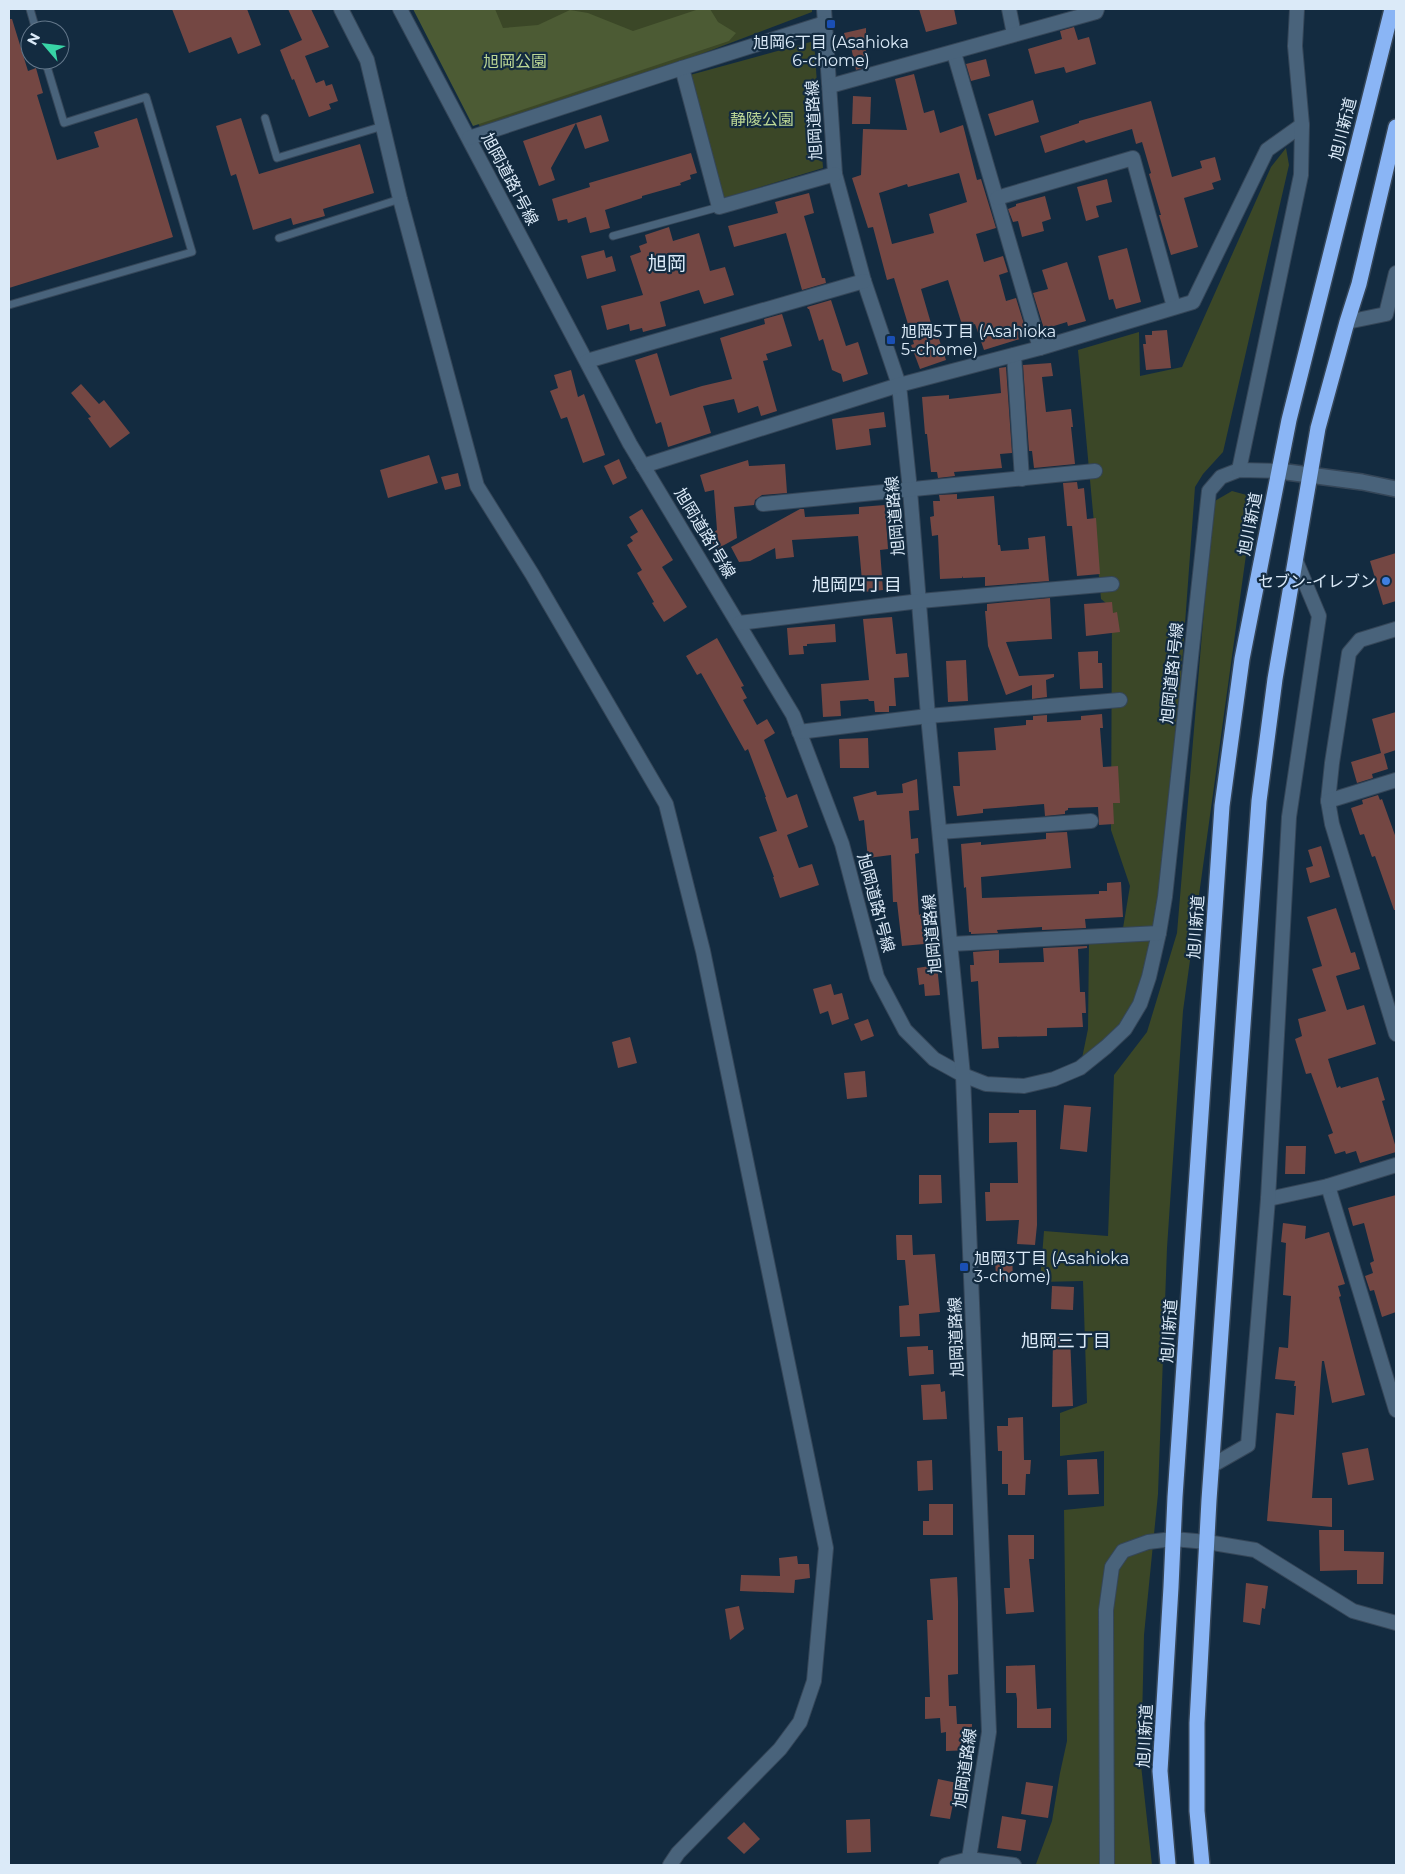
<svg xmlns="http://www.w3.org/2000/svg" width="1405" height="1874" viewBox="0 0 1405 1874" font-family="Montserrat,'Noto Sans JP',sans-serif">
<rect width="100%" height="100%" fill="#132b40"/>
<g fill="#3b4727">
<polygon points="448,9 812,9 812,12 680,62 480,127 452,73"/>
<polygon points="814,41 823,168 724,198 690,75"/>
<polygon points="1286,148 1289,165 1223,452 1203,474 1195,487 1165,897 1140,1004 1080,1068 1088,1029 1089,942 1121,940 1130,886 1111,830 1112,608 1101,599 1078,350 1139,332 1140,376 1182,367 1271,167"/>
<polygon points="1232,491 1254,497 1183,1011 1167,1248 1158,1494 1144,1635 1141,1765 1152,1865 1044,1865 1036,1864 1052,1821 1060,1773 1067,1741 1064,1510 1104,1506 1104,1451 1060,1456 1060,1413 1087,1403 1083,1281 1040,1282 1044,1231 1108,1236 1114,1075 1147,1032 1177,933 1213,502"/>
</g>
<polygon fill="#4c5b34" points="413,9 495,9 503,28 538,25 570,10 588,13 633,31 699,9 710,9 718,22 736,33 729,41 473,126"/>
<g fill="#744743" fill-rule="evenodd">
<polygon points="172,9 247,9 261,45 238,54 231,37 189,53"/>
<polygon points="288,9 311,9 329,47 305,56 316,83 324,80 326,86 332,84 338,101 329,104 331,109 309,117 294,79 292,80 280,50 302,40"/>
<polygon points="919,9 954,9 957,24 926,32"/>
<polygon points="9,19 12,19 28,71 36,68 43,93 37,95 57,160 99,147 94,132 137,118 173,237 9,288"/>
<polygon points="1074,27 1078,40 1089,37 1096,64 1066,73 1064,67 1035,74 1028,49 1062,39 1060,31"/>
<polygon points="866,28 866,67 856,70 851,47 847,48 844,33"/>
<polygon points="986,59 990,76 971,81 966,64"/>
<path d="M 914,74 L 924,113 L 934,110 L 940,133 L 963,125 L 977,180 L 981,179 L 996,228 L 976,234 L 984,262 L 1003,256 L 1008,272 L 999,275 L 1006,301 L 1016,298 L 1027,334 L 1022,336 L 1023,338 L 984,350 L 975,324 L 963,328 L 948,280 L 921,289 L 935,337 L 938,336 L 946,360 L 920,369 L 911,345 L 914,344 L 894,278 L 887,280 L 873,227 L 868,228 L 852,178 L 861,175 L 863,129 L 907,130 L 895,79 ZM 959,173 L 967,202 L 929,214 L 934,233 L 892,244 L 879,193 L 907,184 L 908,187 Z"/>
<polygon points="853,96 871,97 870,124 852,124"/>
<polygon points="1033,100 1039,122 995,136 988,114"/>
<polygon points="1151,101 1172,177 1202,168 1200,161 1215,157 1221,180 1212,183 1214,189 1184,198 1198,247 1171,255 1159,215 1161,215 1149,174 1151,173 1142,142 1136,144 1132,129 1086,143 1084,140 1045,153 1040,136 1079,123 1079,121"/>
<polygon points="601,115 609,141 585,149 576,123"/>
<polygon points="241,118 259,174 360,144 374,193 323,209 325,216 293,225 291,218 253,230 236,174 231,176 216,126"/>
<polygon points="576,123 551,168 555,180 539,186 523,141"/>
<polygon points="691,153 697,173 690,175 691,179 680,183 681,185 642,196 642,198 605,210 610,228 590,233 586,217 568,223 567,219 558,221 552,199 590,187 589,183"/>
<polygon points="1107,179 1112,202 1096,206 1099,217 1086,221 1077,187"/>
<polygon points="809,193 814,213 804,216 822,278 825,278 826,283 802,290 786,233 734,247 728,226 778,213 775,202"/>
<polygon points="1045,196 1051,219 1042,222 1044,231 1022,237 1018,221 1013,222 1008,209 1016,206 1016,204"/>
<polygon points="669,227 673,241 699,233 710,271 725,267 734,295 704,304 699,290 660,302 666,326 643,332 642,328 630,331 629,324 607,330 601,306 643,295 630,256 641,252 639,246 647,243 645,235"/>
<polygon points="1127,248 1141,302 1116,309 1113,299 1109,300 1098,256"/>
<polygon points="604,250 606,258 612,256 616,271 587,279 581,256"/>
<polygon points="1067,262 1086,321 1068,326 1067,322 1044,329 1033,293 1048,289 1042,270"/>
<polygon points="831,300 846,346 858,342 868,374 843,382 841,374 832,370 823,339 819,341 809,309 808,309 807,307"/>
<polygon points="782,314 792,346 766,354 768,360 763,361 777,411 761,416 758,406 738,413 734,399 703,406 711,433 668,447 661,422 656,424 635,360 657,353 670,396 702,386 732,379 720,338 765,324 764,319"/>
<polygon points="1167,330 1171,368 1146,370 1143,344 1146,344 1145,335 1152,335 1152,331"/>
<polygon points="1051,363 1053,376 1042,377 1046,412 1071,409 1073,427 1071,427 1075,464 1034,468 1032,451 1029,451 1023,365"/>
<polygon points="1006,367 1012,453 1000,454 1002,468 954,472 955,476 938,478 937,472 931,472 927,434 925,434 922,397 949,395 949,399 1001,393 999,368"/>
<polygon points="571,370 578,397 584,394 605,455 583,463 567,417 561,419 550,391 558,388 554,375"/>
<polygon points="81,384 99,404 104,400 130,433 110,448 88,418 91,417 71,393"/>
<polygon points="884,412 886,427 869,429 871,445 836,450 832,419"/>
<polygon points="429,455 438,483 388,498 380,470"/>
<polygon points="619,459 627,478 613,485 604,466"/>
<polygon points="748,460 749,466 785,464 787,493 762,495 755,500 754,505 734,507 737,538 715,550 707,536 717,530 714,490 705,492 700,475"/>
<polygon points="458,473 461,486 445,490 441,477"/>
<polygon points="1077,482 1078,489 1084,488 1087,519 1096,518 1100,574 1077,576 1072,526 1067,526 1063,483"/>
<polygon points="957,494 957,499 994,496 998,545 1000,545 1001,551 1029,549 1028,538 1045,536 1049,581 985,586 985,577 963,578 962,576 962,578 940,579 938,535 932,536 930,517 934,516 933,501 940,501 939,495"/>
<polygon points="885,505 888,549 880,550 883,590 863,592 858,536 792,540 794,557 776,559 775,548 750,561 739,562 731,547 800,509 804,509 805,517 859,514 859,507"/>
<polygon points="642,509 673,560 662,567 687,607 664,622 652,603 654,602 637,573 642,570 627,545 633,541 630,537 638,532 629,517"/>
<polygon points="1396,553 1396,601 1383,605 1370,561"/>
<polygon points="1050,598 1052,639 1006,642 1019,676 1054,674 1054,677 1046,680 1047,697 1032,699 1032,685 1006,695 988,646 985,611 987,611 987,604"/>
<polygon points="1112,602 1113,613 1117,612 1120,632 1086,636 1084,604"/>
<polygon points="892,617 896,654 907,653 909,677 894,678 896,706 889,706 889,712 875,712 874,701 869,701 868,699 840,701 841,716 823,717 821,684 869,680 863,619"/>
<polygon points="835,624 836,642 807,644 807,646 803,646 804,654 789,655 787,628"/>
<polygon points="717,638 744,686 741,687 747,698 743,700 757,725 767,719 775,733 764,740 787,798 797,794 808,827 787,835 799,868 812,864 819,885 780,898 773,877 774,877 759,837 777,831 765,797 766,797 748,749 745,751 701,673 697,675 686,656"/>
<polygon points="1098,651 1098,663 1102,663 1103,688 1080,689 1078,652"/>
<polygon points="966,660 968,701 948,702 946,661"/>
<polygon points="1396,712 1396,750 1384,754 1388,769 1372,774 1373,778 1357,783 1351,762 1381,753 1372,719"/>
<polygon points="1102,714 1103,728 1100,728 1103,767 1118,766 1120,803 1113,803 1114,824 1099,825 1098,807 1068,808 1068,810 1065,811 1065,814 1045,816 1044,804 983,809 983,813 957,816 953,786 960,786 958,752 996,750 994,728 1026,725 1026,720 1033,720 1033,716 1047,715 1047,722 1081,720 1081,716"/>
<polygon points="868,738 869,768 840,768 839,739"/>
<polygon points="917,779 919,810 909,811 911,839 918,838 919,853 915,854 919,915 921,914 924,944 902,946 897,902 893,902 891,855 868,858 864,820 859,821 853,797 876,791 877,795 903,793 902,784"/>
<polygon points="1378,795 1380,800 1382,799 1396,838 1396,910 1394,910 1375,856 1372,857 1364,834 1360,835 1351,808 1363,804 1362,800"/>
<polygon points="1067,832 1071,868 981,877 982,898 1099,894 1099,891 1107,891 1107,883 1121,882 1123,917 1085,919 1086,928 1042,930 1042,927 997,930 998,933 971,934 971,932 969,932 966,887 964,888 961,844 981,842 981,845 1046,839 1046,833"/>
<polygon points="1321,846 1330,877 1310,883 1306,868 1313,866 1308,850"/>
<polygon points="1336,908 1351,953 1355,952 1360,969 1336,976 1347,1010 1364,1005 1376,1044 1328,1059 1337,1088 1340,1086 1341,1088 1378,1077 1385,1100 1382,1101 1396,1148 1396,1152 1360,1163 1356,1151 1346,1154 1345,1151 1335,1154 1328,1135 1333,1133 1311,1073 1306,1074 1295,1039 1302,1036 1298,1019 1326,1011 1312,969 1322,966 1307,917"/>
<polygon points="1087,946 1087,948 1078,949 1080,992 1085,992 1086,1013 1082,1013 1083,1027 1047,1028 1047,1036 998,1037 999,1048 982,1049 978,981 971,982 970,965 974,965 973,952 999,950 999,963 1044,962 1043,948"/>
<polygon points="937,965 940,995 925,996 924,984 919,985 917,968"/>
<polygon points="831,984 834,995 842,993 849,1019 832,1025 828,1011 820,1014 813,989"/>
<polygon points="868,1019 874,1036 861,1041 854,1024"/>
<polygon points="630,1037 637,1063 618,1068 612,1042"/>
<polygon points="865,1071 867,1097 847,1099 844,1073"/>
<polygon points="1064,1105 1091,1107 1087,1152 1060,1149"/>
<polygon points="1019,1110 1036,1110 1037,1225 1035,1245 1017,1244 1019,1220 986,1221 985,1192 990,1192 990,1183 1018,1183 1017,1142 989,1143 989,1113 1019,1113"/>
<polygon points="1286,1146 1306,1146 1305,1174 1285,1174"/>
<polygon points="919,1175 941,1175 942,1203 919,1204"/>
<polygon points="1396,1195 1396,1312 1382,1317 1374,1290 1370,1291 1365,1276 1373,1273 1370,1263 1374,1261 1364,1223 1353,1226 1348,1208"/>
<polygon points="1283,1223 1306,1226 1305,1239 1329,1232 1345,1284 1338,1286 1341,1296 1339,1297 1365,1395 1332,1403 1324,1361 1322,1361 1312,1498 1332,1498 1332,1527 1267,1521 1276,1413 1294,1415 1296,1386 1294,1386 1295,1381 1275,1379 1279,1347 1288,1348 1291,1296 1283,1295 1286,1243 1281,1242"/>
<polygon points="896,1235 912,1235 913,1255 935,1254 940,1312 919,1314 920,1336 900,1337 899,1306 909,1305 905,1260 897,1260"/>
<polygon points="995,1253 1012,1253 1013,1280 996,1281"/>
<polygon points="1052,1286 1074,1287 1073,1310 1051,1309"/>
<polygon points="1053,1337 1070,1337 1073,1406 1052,1407"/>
<polygon points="928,1346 928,1350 933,1350 934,1374 909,1376 907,1347"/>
<polygon points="940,1384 941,1392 945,1391 947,1419 923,1420 921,1385"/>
<polygon points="1023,1417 1024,1460 1031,1460 1030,1474 1026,1474 1025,1495 1008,1495 1008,1484 1002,1484 1002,1451 998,1451 997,1426 1008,1426 1008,1418"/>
<polygon points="1368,1448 1374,1480 1348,1485 1342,1453"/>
<polygon points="1097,1459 1099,1494 1068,1495 1067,1460"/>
<polygon points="932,1460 933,1490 918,1491 917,1461"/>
<polygon points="929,1504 953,1504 953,1535 923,1535 923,1521 929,1521"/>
<polygon points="1319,1530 1344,1530 1344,1551 1384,1552 1383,1584 1357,1584 1357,1570 1320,1571"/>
<polygon points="1008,1535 1034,1535 1034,1559 1029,1559 1034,1612 1006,1614 1004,1588 1010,1588"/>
<polygon points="797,1556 798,1564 809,1564 810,1578 795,1580 794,1593 740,1591 741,1575 780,1576 779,1558"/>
<polygon points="957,1577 958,1601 958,1674 948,1675 949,1706 956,1706 957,1724 972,1724 972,1750 946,1751 946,1732 941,1733 940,1718 925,1719 925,1697 930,1697 927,1620 933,1620 930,1579"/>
<polygon points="1246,1583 1268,1586 1265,1609 1262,1608 1260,1625 1243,1622"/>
<polygon points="739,1606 744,1629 730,1640 725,1609"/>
<polygon points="1035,1665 1037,1709 1051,1708 1051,1728 1017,1728 1017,1699 1016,1693 1006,1693 1006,1666"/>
<polygon points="938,1779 957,1783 950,1819 930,1816"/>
<polygon points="1026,1782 1053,1786 1048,1818 1021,1814"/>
<polygon points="1002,1816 1026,1820 1021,1851 997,1848"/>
<polygon points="870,1819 871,1852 847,1853 846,1820"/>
<polygon points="744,1822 760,1839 744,1854 727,1838"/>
</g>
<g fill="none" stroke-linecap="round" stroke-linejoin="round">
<g stroke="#354658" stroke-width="9">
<g id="lane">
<polyline points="30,9 36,30"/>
<polyline points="265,118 277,158 383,126"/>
<polyline points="613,236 719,207"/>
<polyline points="279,238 400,199"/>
<polyline points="9,305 192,252 146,97 64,123 45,60"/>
</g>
</g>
<g stroke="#354658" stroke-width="16">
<g id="street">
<polyline points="341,9 367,60 400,199 477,486 532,574 666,804 703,951 826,1548 814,1681 800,1722 780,1749 678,1853 670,1865"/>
<polyline points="400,9 630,444 793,715 842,844 877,977 905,1030 934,1059 963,1075 986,1084 1024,1086 1054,1079 1080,1068 1106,1047 1125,1029 1140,1004 1149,977 1159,933 1165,897 1209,491 1221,477 1239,470 1279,471"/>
<polyline points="824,9 835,174 864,281 899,385 910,490 928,716 963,1075 989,1732 968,1865"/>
<polyline points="1009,9 1014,34"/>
<polyline points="954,53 1040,348"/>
<polyline points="682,68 719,207 835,174"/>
<polyline points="830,86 1096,12 1097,9"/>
<polyline points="469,138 682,68 825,23"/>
<polyline points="997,198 1133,158 1174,307"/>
<polyline points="1347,322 1386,314 1396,273"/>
<polyline points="1014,355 1022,479"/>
<polyline points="587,361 864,281"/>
<polyline points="643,466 899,385 1040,348 1193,302 1267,150 1302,125"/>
<polyline points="1239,470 1301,175 1302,125 1295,46 1297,9"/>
<polyline points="763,504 1095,471"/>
<polyline points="739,623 920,601 1112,584"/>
<polyline points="1396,629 1360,640 1349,653 1332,763 1328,801 1332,824 1396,1034"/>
<polyline points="799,732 928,716 1120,700"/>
<polyline points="1328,801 1396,780"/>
<polyline points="940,832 1091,821"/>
<polyline points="951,944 1159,933"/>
<polyline points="1328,1186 1396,1410"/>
<polyline points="1268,1199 1328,1186 1396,1165"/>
<polyline points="1213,1465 1248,1445 1268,1199 1289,817 1319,616 1296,561"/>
<polyline points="946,1865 969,1859 1014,1865"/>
<polyline points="1107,1865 1106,1610 1112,1567 1123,1551 1148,1542 1173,1539 1207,1542 1255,1550 1353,1611 1396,1623"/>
</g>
</g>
<g stroke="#354658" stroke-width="18">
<polyline id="secondary" points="1279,471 1362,482 1396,489"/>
</g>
<g stroke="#354658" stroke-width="18">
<g id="highway">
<polyline points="1168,1865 1160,1771 1171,1587 1175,1497 1222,806 1242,659 1289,420 1392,9"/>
<polyline points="1202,1865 1197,1811 1197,1723 1209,1500 1259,801 1275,679 1318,428 1347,322 1359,284 1396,127"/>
</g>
</g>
<use href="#lane" stroke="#49637b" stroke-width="7"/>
<use href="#street" stroke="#49637b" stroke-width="14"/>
<use href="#secondary" stroke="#49637b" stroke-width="15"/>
<use href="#highway" stroke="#8ab5f5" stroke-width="15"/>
</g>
<g fill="#1a4fb4" stroke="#132b40" stroke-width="2">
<rect x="826" y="19" width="10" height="10" rx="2.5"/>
<rect x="886" y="335" width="10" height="10" rx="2.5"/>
<rect x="959" y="1262" width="10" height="10" rx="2.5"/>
</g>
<circle fill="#3f7fe0" stroke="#132b40" stroke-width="2" cx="1386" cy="581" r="5"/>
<g text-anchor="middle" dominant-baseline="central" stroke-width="4.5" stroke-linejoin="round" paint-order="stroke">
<g font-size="16" fill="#dbeaf8" stroke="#132b40" text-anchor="start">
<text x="831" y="42" text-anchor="middle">旭岡6丁目 (Asahioka<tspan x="831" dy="18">6-chome)</tspan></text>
<text x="901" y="331">旭岡5丁目 (Asahioka<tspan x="901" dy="18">5-chome)</tspan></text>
<text x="1376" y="581" text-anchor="end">セブン-イレブン</text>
<text x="974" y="1258">旭岡3丁目 (Asahioka<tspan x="974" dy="18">3-chome)</tspan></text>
</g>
<g font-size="16" fill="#bcd795" stroke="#132b40">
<text x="515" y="61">旭岡公園</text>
<text x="762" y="119">静陵公園</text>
</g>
<g font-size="16" fill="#dbeaf8" stroke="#132b40">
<text transform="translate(814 120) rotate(-93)">旭岡道路線</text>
<text transform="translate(1343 129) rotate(-76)">旭川新道</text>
<text transform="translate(510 179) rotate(62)">旭岡道路1号線</text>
<text transform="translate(895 516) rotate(-95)">旭岡道路線</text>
<text transform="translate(1250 524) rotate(-79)">旭川新道</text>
<text transform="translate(705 533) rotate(59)">旭岡道路1号線</text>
<text transform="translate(1172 673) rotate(-84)">旭岡道路1号線</text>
<text transform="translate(876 903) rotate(75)">旭岡道路1号線</text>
<text transform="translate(1196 927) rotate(-86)">旭川新道</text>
<text transform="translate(932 934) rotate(-95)">旭岡道路線</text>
<text transform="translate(1169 1331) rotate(-86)">旭川新道</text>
<text transform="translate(956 1337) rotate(-92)">旭岡道路線</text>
<text transform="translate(1145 1736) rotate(-87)">旭川新道</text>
<text transform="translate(965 1768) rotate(-82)">旭岡道路線</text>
</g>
<g font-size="18" fill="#dbeaf8" stroke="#132b40">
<text x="857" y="585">旭岡四丁目</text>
<text x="1066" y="1341">旭岡三丁目</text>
</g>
<g font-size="19" fill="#dbeaf8" stroke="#132b40">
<text x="667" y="263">旭岡</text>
</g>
</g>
<rect width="1405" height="1874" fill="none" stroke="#dbeaf8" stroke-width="20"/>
<g transform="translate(45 45) rotate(298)"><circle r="24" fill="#132b40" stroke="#63778a"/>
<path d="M0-4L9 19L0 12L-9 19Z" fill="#38d4a6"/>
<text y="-8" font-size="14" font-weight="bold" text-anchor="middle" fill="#dbeaf8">N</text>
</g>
</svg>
